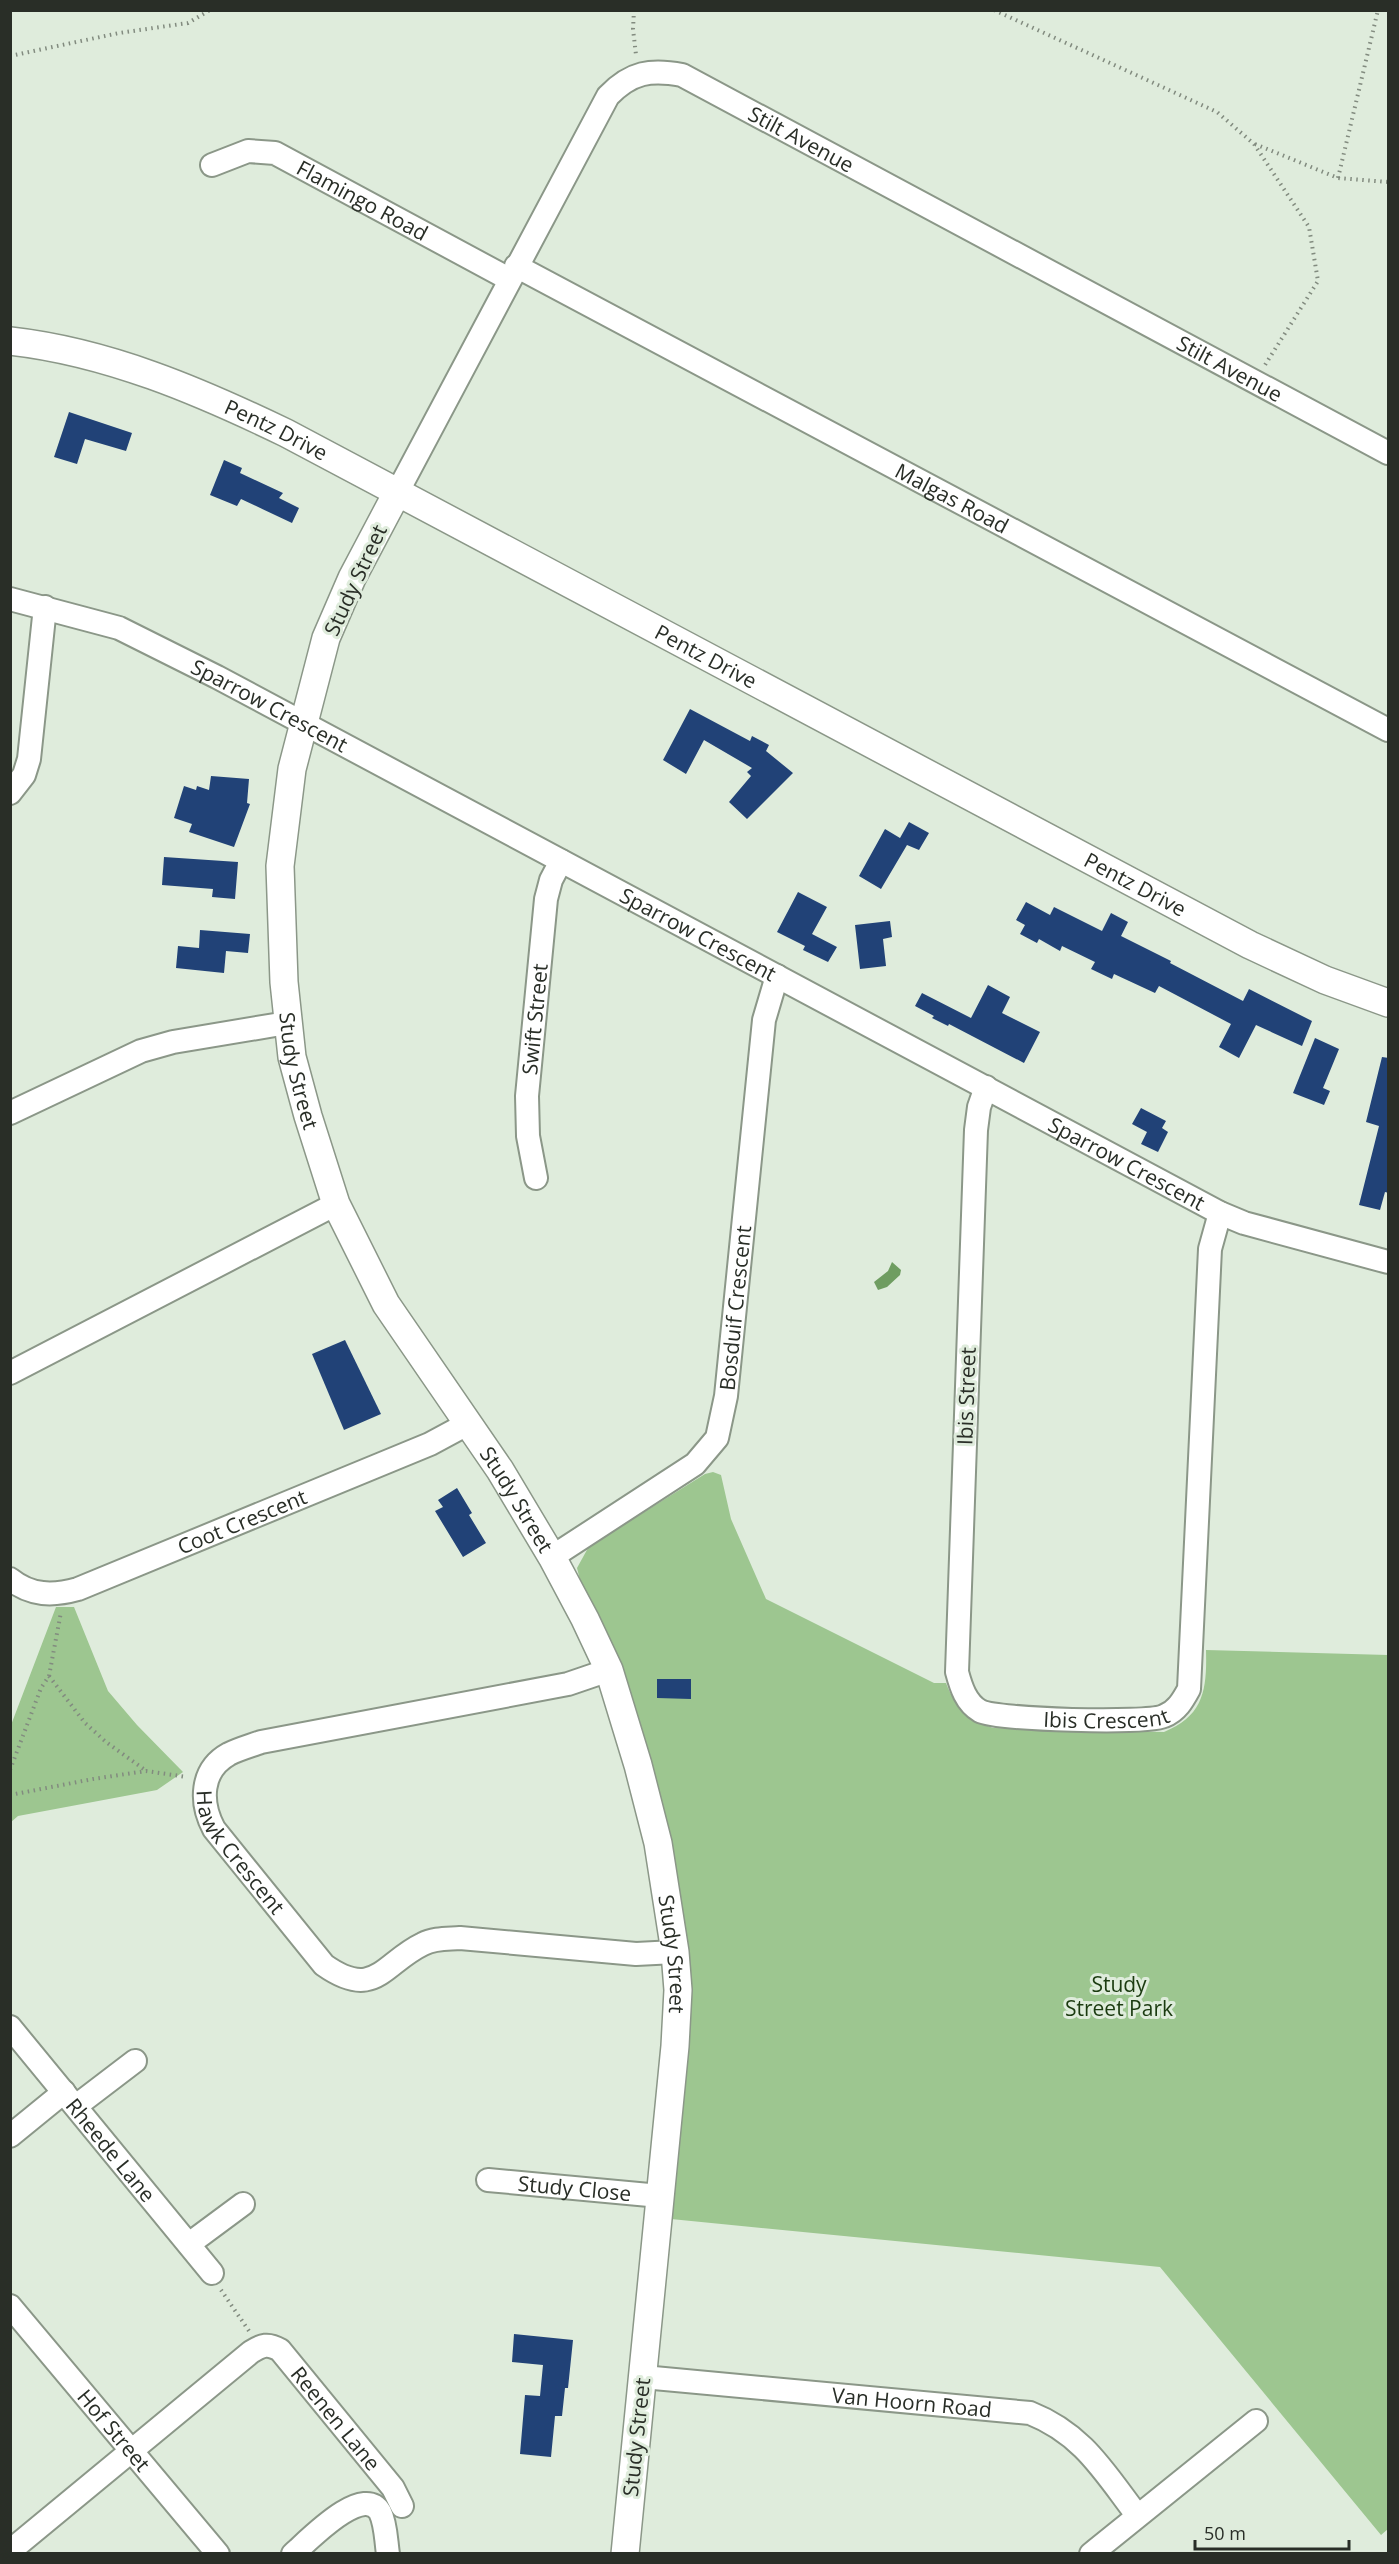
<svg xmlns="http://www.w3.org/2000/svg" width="1399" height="2564" viewBox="0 0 1399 2564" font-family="'Open Sans',sans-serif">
<rect width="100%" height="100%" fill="#dfecdc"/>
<g fill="#9dc690">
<path d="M 713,1472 L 721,1475 L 731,1519 L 766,1599 L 934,1683 L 946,1683 C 956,1709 968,1719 993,1728 L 1164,1732 C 1204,1716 1207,1689 1206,1650 L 1388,1655 L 1388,2529 L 1381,2535 L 1160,2267 L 671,2219 L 688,2011 L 577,1568 L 588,1548 L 593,1544 L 705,1474 Z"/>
<polygon points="56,1607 74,1607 108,1691 137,1725 183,1772 157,1790 18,1816 11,1822 11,1725"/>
</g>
<polygon fill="#6f9d61" points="892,1262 901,1270 900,1275 887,1287 878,1290 874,1282 888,1271"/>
<g fill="#214277">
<polygon points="69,412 132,433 126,451 85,439 77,464 54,457"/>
<polygon points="224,460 242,468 240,473 283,493 279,498 299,508 292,523 241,499 237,506 210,495"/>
<polygon points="690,709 750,741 752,736 769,745 766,751 793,773 747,819 729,802 751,776 747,772 752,768 704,740 686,774 663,760"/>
<polygon points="211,776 249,779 247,803 250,804 234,847 189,832 192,824 174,818 184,786 196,790 197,786 209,790"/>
<polygon points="909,822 929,833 919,850 907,845 881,889 859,876 885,829 900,838"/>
<polygon points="164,857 238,862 235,899 212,897 213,889 162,885"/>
<polygon points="798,892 827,907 812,934 837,947 828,962 803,950 805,946 777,932"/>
<polygon points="1026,902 1050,915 1054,907 1102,931 1111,913 1128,922 1121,936 1171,961 1170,963 1243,1001 1249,989 1312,1021 1302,1046 1256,1025 1239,1058 1219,1047 1231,1024 1159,986 1155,993 1114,974 1112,979 1091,969 1095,962 1062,946 1060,951 1039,939 1037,943 1020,934 1025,925 1016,920"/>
<polygon points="890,921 892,937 883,939 886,966 860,969 855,925"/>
<polygon points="200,930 250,934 248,953 226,951 224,973 176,968 178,946 199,948"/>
<polygon points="988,985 1010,997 1002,1013 1040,1032 1024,1063 949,1024 948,1026 932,1018 934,1016 915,1006 922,993 971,1018"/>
<polygon points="1315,1038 1339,1049 1323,1088 1330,1091 1324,1105 1293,1093"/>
<polygon points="1382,1057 1389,1058 1389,1193 1385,1192 1380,1210 1359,1205 1379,1126 1366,1122"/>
<polygon points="1141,1108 1166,1121 1162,1128 1168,1132 1158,1152 1141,1144 1147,1132 1132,1124"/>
<polygon points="345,1340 381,1414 344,1430 312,1354"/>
<polygon points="457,1488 472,1513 469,1515 486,1543 463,1557 435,1511 443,1507 438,1500"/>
<polygon points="657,1679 691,1679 691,1699 657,1698"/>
<polygon points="514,2334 573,2340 568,2388 565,2388 562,2416 555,2416 551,2457 520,2454 525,2395 540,2396 543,2365 512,2362"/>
</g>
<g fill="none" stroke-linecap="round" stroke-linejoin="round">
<g stroke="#8b9788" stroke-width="26">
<g id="minor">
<path id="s1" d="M 212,165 L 248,151 L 275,153 L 509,279"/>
<path id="s2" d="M 516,266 L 1388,730"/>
<path id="s3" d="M 398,491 L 608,96 C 631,72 651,69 682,75 L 1388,453"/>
<path id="s4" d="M 10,599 L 119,628 L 217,677 L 1220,1213 L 1244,1223 L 1388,1262"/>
<polyline points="10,793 24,775 29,759 45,607"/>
<path id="s5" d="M 986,1087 L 979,1107 L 976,1130 L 957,1672 C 961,1687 966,1703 980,1711 C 997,1720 1147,1724 1164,1716 C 1177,1711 1183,1700 1189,1689 L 1210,1249 L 1220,1213"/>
<polyline points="10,1113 141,1051 173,1042 287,1023"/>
<path id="s6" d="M 536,1178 L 528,1136 L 527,1096 L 546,899 L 551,880 L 561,861"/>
<polyline points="10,1373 336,1204"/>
<path id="s7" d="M 552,1557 L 695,1464 L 717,1438 L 726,1396 L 764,1020 L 777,976"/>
<path id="s8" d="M 10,1579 C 31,1596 53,1596 78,1589 L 430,1444 L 469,1423"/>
<path id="s9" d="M 609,1670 L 568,1684 L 261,1742 C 250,1746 239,1749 229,1754 C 200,1770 200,1803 214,1829 L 324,1965 C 375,2001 383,1963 423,1944 C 434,1938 448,1939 460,1938 L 636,1954 L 675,1952"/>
<path id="s10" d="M 10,2027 L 212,2273"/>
<polyline points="76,2106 135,2061"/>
<polyline points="10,2136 64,2092"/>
<path id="s11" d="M 488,2180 L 660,2196"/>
<polyline points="189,2244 243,2204"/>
<path id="s12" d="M 10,2306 L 218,2554"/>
<path id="s13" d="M 643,2377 L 1030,2413 C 1083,2434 1104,2472 1137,2515"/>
<path id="s14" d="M 10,2551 L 251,2352 C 262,2345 268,2343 280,2350 L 393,2488 L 402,2506"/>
<path d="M 293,2554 C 308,2541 363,2483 380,2512 C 386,2524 386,2541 388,2554"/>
<polyline points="1091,2554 1256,2421"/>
</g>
</g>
<g stroke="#8b9788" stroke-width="30">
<g id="tertiary">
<path id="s15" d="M 10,341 C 108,352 199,391 286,433 L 1250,945 L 1325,980 L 1388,1003"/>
<path id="s16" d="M 398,491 L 352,578 L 326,638 L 292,769 L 280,866 L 284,982 L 292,1057 L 308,1116 L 336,1204 L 386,1304 L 500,1470 L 552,1557 L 585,1619 L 609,1670 L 638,1765 L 658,1843 L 675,1952 L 678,1990 L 675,2046 L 625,2554"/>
</g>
</g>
<g stroke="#828b7f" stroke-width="4" stroke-dasharray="1.5 4.5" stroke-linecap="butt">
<polyline points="634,10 633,29 636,55"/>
<polyline points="994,10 1217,112 1254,144 1309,227 1318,281 1265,365"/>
<polyline points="10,56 119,33 188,23 210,10"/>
<polyline points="1255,144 1338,178 1388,182"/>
<polyline points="1338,178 1378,10"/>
<polyline points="49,1676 85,1723 106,1742 145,1770"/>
<polyline points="10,1770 41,1688 49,1676 61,1612"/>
<polyline points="10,1795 93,1779 146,1771 187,1777"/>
<polyline points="221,2290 249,2331"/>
</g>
<use href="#minor" stroke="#fff" stroke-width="22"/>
<use href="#tertiary" stroke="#fff" stroke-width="27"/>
</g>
<g text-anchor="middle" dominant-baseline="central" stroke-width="6" stroke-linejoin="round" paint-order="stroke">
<g font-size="21" fill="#292e27" stroke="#dfecdc">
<text stroke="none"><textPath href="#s3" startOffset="664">Stilt Avenue</textPath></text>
<text stroke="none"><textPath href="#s1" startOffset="165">Flamingo Road</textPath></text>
<text stroke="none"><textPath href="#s3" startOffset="1150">Stilt Avenue</textPath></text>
<text stroke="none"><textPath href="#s15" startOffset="282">Pentz Drive</textPath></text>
<text stroke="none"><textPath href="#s2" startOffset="494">Malgas Road</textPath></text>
<text transform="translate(355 580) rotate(-65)">Study Street</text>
<text stroke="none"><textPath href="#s15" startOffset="768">Pentz Drive</textPath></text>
<text stroke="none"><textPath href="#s4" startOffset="282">Sparrow Crescent</textPath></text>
<text stroke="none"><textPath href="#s15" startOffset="1254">Pentz Drive</textPath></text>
<text stroke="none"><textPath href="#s4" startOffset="768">Sparrow Crescent</textPath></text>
<text stroke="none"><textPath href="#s6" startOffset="160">Swift Street</textPath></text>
<text stroke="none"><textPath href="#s16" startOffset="603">Study Street</textPath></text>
<text stroke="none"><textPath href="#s4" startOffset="1254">Sparrow Crescent</textPath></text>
<text stroke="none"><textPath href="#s7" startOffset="336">Bosduif Crescent</textPath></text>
<text transform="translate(966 1396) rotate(-88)">Ibis Street</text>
<text stroke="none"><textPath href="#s16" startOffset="1089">Study Street</textPath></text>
<text stroke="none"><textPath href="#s8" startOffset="249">Coot Crescent</textPath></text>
<text stroke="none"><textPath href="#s5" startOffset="760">Ibis Crescent</textPath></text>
<text stroke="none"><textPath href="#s9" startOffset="508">Hawk Crescent</textPath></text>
<text stroke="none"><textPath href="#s16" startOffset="1575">Study Street</textPath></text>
<text stroke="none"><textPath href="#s10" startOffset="159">Rheede Lane</textPath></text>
<text stroke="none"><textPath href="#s11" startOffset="87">Study Close</textPath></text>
<text stroke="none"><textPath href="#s13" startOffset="270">Van Hoorn Road</textPath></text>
<text stroke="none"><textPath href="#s14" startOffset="432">Reenen Lane</textPath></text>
<text stroke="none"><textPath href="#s12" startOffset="162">Hof Street</textPath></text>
<text transform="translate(636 2437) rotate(-84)">Study Street</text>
</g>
<g font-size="21" fill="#1b3b10" stroke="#dfecdc">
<text x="1119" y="1984">Study<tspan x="1119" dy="24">Street Park</tspan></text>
</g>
</g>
<rect width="1399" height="2564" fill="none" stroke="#292e27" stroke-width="24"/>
<path d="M1195 2540v9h154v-9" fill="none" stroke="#292e27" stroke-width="3"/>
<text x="1204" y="2540" font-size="18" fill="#292e27" stroke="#dfecdc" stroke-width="4.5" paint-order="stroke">50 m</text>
</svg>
